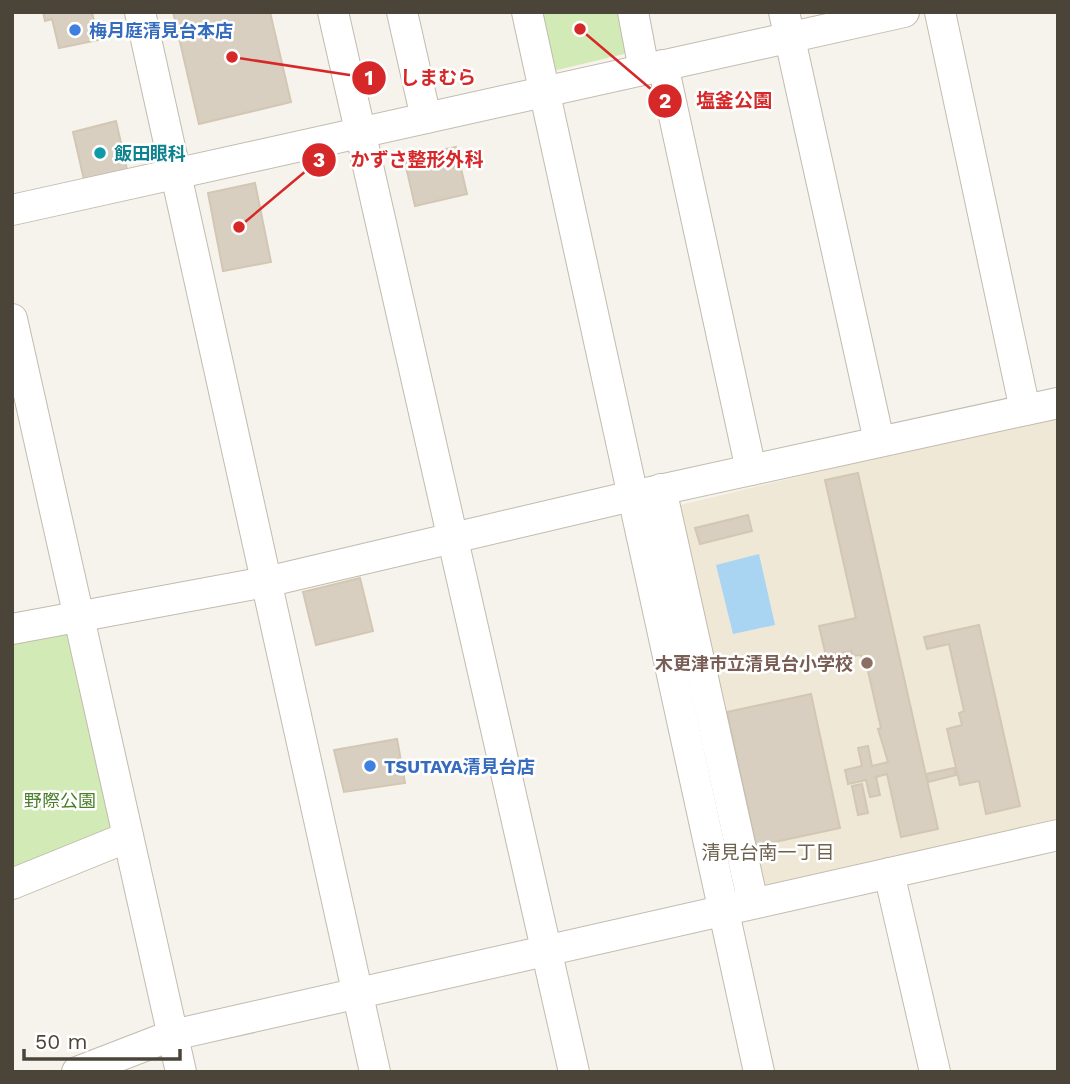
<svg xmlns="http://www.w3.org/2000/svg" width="1070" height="1084" viewBox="0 0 1070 1084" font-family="'Work Sans','Noto Sans JP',sans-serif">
<rect width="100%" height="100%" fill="#f6f3ec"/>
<polygon fill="#efe8d6" points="1058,414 1058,820 770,884 728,898 642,506 676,506"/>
<g fill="#d2eab5">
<polygon points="531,12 622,12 629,46 624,54 549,72"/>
<polygon points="69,629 115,830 12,872 12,641"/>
</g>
<polygon fill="#a9d4f2" points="759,554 775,625 733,634 716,565"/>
<g fill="#d8cfc1" stroke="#d3c7b4" stroke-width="2">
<polygon points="43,12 92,12 98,40 59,48 52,19 45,21"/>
<polygon points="173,12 270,12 291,102 199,124"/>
<polygon points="116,121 128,174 85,184 73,132"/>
<polygon points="456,147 467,194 415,206 404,158"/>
<polygon points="255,183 271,262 223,271 208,193"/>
<polygon points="858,473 938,829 901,837 887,774 876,777 880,795 870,797 866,780 848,784 845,770 862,766 858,748 868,746 872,766 888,762 878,729 881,728 865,658 862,659 861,655 853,656 851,651 826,656 819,626 856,618 825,480"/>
<polygon points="748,515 752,531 700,544 695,528"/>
<polygon points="360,578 373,631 316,645 303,592"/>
<polygon points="979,625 1020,806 986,814 979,781 960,785 947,729 962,725 959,713 964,711 949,644 927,649 924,637"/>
<polygon points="811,694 840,828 756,846 727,712"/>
<polygon points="397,739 405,783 344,792 334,750"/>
<polygon points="954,768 956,775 928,782 926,774"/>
<polygon points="862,784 868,813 858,815 852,786"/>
</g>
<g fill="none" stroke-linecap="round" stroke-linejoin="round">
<g stroke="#c2bbae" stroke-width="32">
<g id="minor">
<polyline points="140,12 375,1072"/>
<polyline points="333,12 574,1072"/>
<polyline points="402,12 426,118"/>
<polyline points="527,12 759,1072"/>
<polyline points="633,12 644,70"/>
<polyline points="784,12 879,441"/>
<polyline points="940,12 1025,410"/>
<polyline points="663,65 751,470"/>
<polyline points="12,210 904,12"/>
<polyline points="12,319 181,1072"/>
<polyline points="661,489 753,903"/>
<polyline points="12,629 266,582 632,496 1058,403"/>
<polyline points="889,873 935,1072"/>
<polyline points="12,884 128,837"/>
<polyline points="77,1072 173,1035 1058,835"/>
</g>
</g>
<use href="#minor" stroke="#fff" stroke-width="30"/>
</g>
<g fill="#3f7fe0" stroke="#fff" stroke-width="2.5">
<circle cx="75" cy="30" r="7"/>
<circle cx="370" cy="766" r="7"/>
</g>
<circle fill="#0f9aa8" stroke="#fff" stroke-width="2.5" cx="100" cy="153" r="7"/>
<circle fill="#8d6e63" stroke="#fff" stroke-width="2.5" cx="867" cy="663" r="7"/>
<g text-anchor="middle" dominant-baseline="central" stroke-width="5" stroke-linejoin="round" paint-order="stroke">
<g font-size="18" font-weight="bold" fill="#366cbe" stroke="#fff" text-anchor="start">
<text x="89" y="30">梅月庭清見台本店</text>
<text x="384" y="766">TSUTAYA清見台店</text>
</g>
<g font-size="18" font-weight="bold" fill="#0d838f" stroke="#fff" text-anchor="start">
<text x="114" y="153">飯田眼科</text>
</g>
<g font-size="18" font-weight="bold" fill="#785e54" stroke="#fff" text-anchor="end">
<text x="853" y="663">木更津市立清見台小学校</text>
</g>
<g font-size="18" fill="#4a7f2a" stroke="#fff">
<text x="60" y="800">野際公園</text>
</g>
<g font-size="19" fill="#6e6250" stroke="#fff">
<text x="768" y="852">清見台南一丁目</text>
</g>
</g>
<path fill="none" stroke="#d62828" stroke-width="2.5" d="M232 57L369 78M580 29L665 101M239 227L319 160"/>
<g fill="#d62828" stroke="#fff" stroke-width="2.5">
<circle cx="232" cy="57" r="7"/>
<circle cx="580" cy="29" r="7"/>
<circle cx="239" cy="227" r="7"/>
<circle cx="369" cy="78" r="18"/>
<circle cx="665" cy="101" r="18"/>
<circle cx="319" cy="160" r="18"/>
</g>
<g font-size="21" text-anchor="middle" font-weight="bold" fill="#fff">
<text x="369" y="85">1</text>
<text x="665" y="108">2</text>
<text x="319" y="167">3</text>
</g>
<g font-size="19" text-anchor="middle" font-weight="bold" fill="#d62828" stroke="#fff" stroke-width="5" stroke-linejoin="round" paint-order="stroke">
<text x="438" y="84">しまむら</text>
<text x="734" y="107">塩釜公園</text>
<text x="417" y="166">かずさ整形外科</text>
</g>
<rect width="1070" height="1084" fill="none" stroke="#4b4439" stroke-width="28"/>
<path d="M24 1049v10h156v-10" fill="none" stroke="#4b4439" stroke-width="3.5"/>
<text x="35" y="1049" font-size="21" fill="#4b4439" stroke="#ffffff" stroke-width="5" paint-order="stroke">50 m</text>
</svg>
